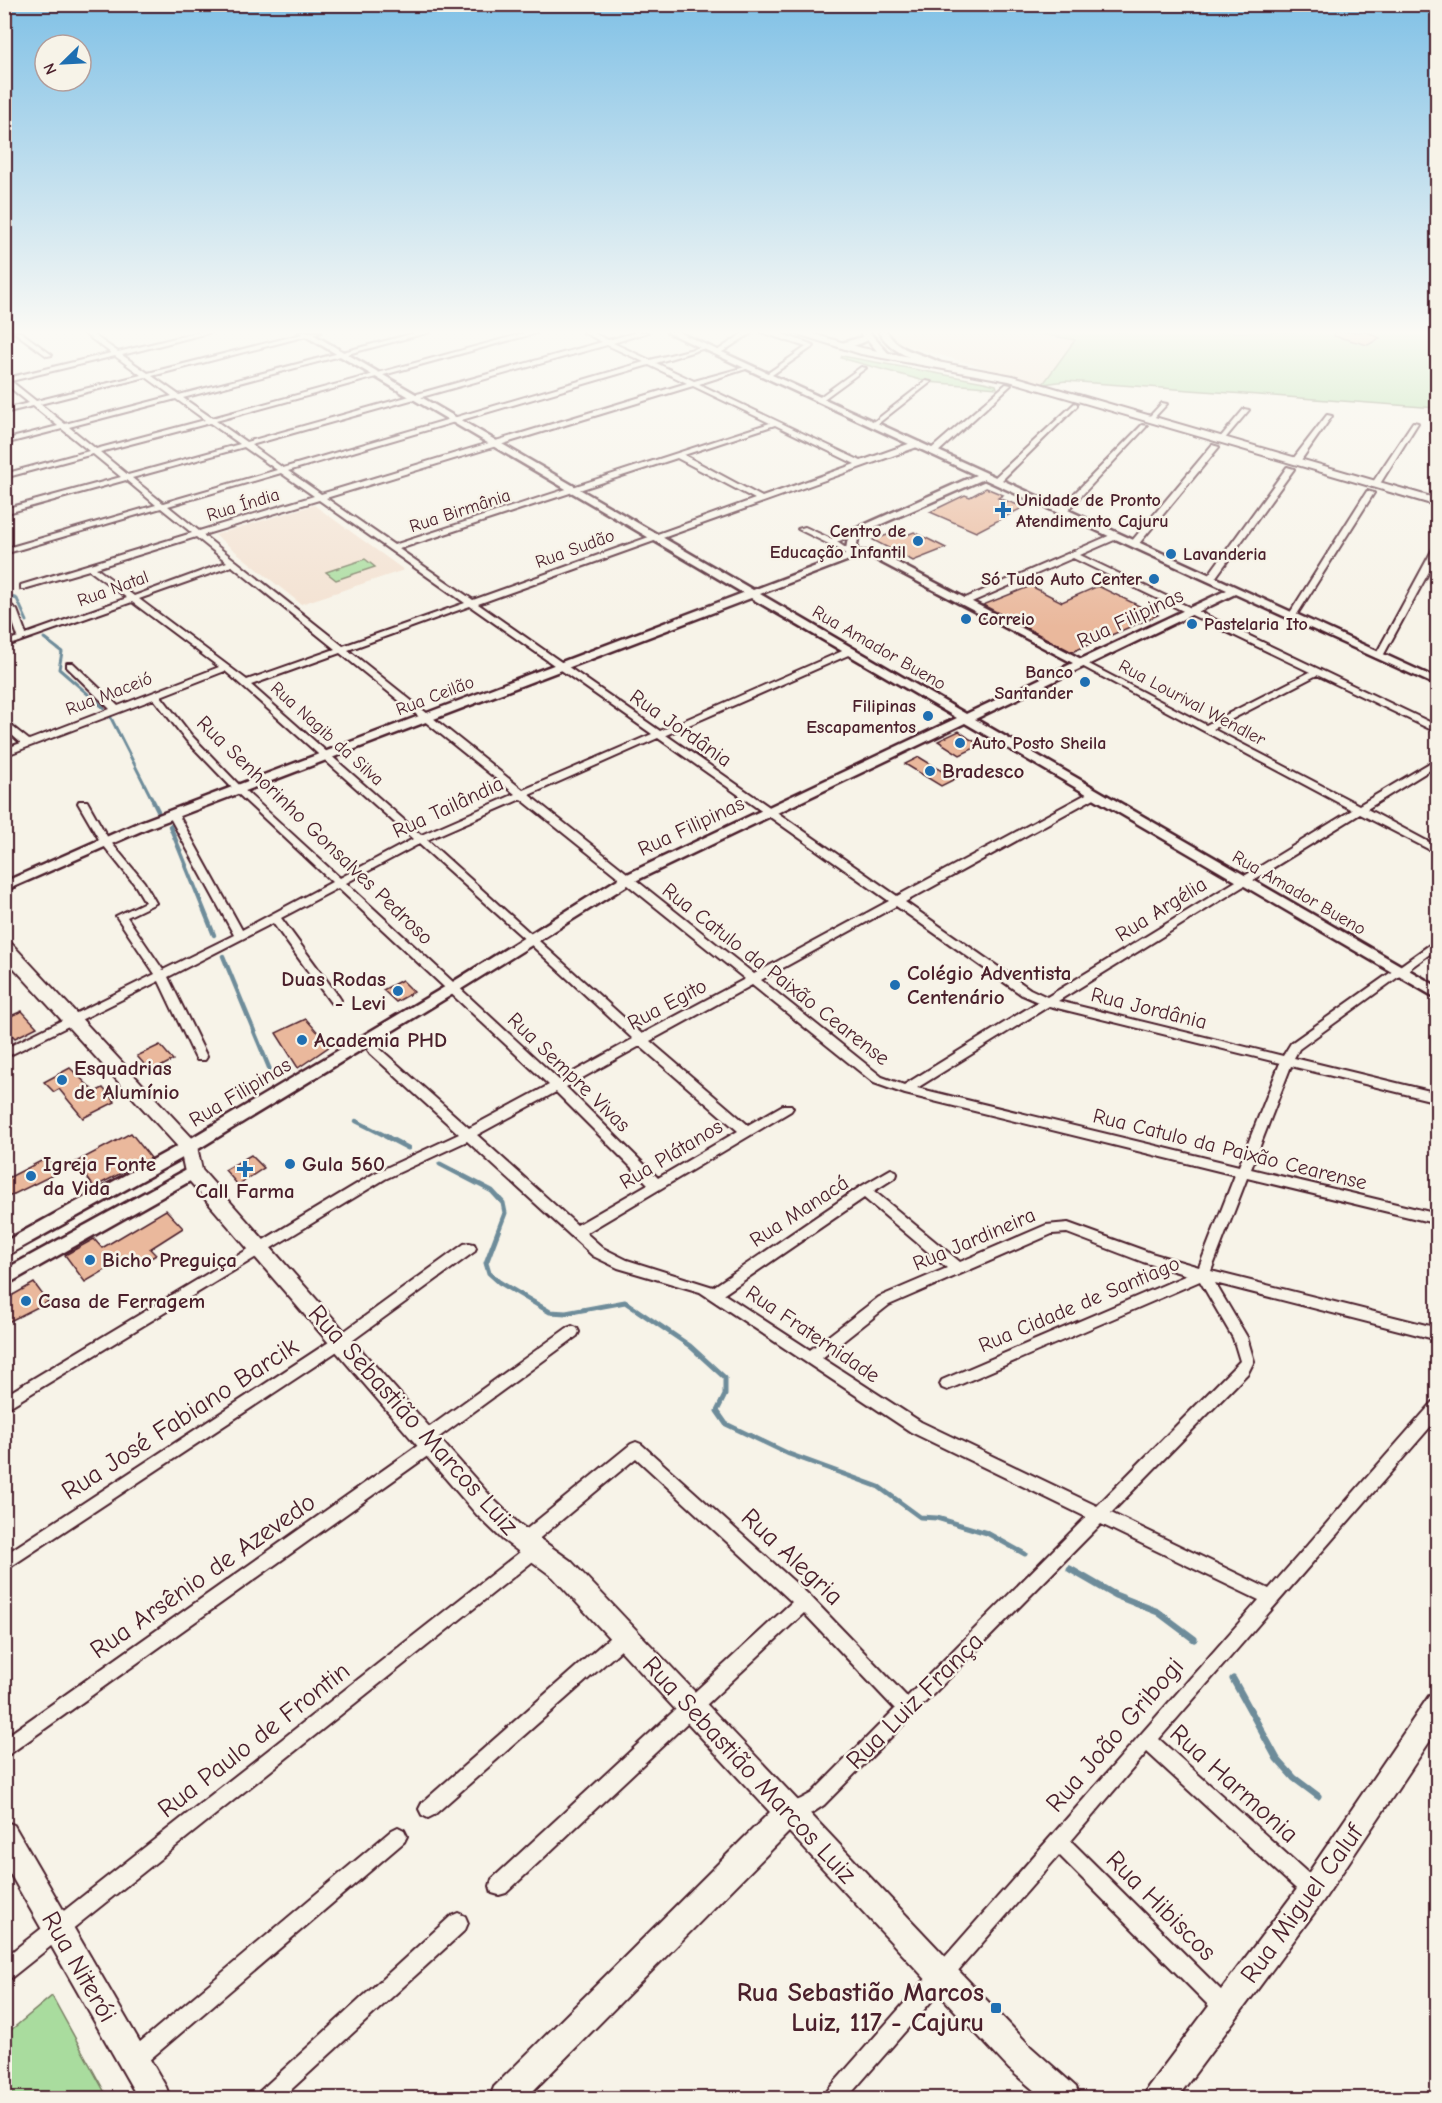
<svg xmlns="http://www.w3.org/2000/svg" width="1442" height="2103" viewBox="0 0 1442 2103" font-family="'Comic Neue',sans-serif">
<rect width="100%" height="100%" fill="#f7f3e8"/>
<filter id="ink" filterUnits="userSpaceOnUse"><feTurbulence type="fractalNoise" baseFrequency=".0167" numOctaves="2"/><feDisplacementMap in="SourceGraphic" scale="12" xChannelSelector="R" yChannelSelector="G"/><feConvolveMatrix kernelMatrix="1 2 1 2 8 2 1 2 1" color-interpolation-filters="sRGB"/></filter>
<g filter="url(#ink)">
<g fill="#f3e1d1">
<polygon points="891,332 1031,332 1075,340 1043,384 904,345 891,336"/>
<polygon points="314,505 404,570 301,604 215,535"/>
</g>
<g fill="#a9dc9e" stroke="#7a7e64" stroke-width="1.5">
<polygon points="1031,332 1437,332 1437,408 1066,381 1043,384 1075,340"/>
<polygon points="842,356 984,382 996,385 997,388 928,382 841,358"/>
<polygon points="365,559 375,567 336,580 326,572"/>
<polygon points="52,1996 108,2098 5,2098 5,2035"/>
</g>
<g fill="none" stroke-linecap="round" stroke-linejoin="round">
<g stroke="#6e8c9a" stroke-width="3">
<polyline points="4,594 17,599 27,621"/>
<polyline points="44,638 62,652 59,669 104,708"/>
<polyline points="111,718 154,803"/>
</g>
<g stroke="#6e8c9a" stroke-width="4.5">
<polyline points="153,801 158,811"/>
<polyline points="170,826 214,935"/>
<polyline points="223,956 270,1070"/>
<polyline points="356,1121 388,1137"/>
</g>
<g stroke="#6e8c9a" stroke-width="5">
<polyline points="385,1136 408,1148"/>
<polyline points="440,1164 492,1191 503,1203 505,1213 486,1263 489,1273 499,1282 550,1312 566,1313 625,1302 690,1346 725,1378 725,1395 717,1411 726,1424 789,1454 879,1487 920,1517 937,1518 987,1533 1025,1554"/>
</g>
<g stroke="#6e8c9a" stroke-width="7">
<polyline points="1070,1569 1115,1595 1158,1612 1194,1639"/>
<polyline points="1233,1679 1277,1759 1294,1778 1318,1796"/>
</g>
</g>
<g fill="#eab89c" stroke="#4a1f2b" stroke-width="1.5">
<polygon points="1335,332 1367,332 1380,338 1368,345 1334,336"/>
<polygon points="986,488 1003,495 998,498 1024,507 976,532 930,512 965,495 970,497"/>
<polygon points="914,532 946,548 913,561 873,540 893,533 902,537"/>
<polygon points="1031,586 1062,602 1098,586 1158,615 1072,652 983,605"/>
<polygon points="959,731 970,739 981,745 960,755 938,741"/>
<polygon points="919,757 955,779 941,786 905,764"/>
<polygon points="402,980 414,992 396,1002 383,990"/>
<polygon points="22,1011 37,1027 15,1038 4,1027 4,1019"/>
<polygon points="306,1019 330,1046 298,1068 276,1033"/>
<polygon points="160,1045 173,1060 151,1072 137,1056"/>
<polygon points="70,1068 95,1092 103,1088 115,1102 83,1118 59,1089 54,1092 44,1082"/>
<polygon points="131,1133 151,1158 94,1187 76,1162"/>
<polygon points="251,1155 264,1168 238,1185 225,1170"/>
<polygon points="47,1158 57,1173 4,1199 4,1180"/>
<polygon points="166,1210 183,1228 150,1249 156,1255 138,1266 129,1256 85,1282 65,1255 94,1239 102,1248"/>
<polygon points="34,1283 48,1302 4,1324 4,1300"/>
</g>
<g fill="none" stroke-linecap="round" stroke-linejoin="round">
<g stroke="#4a1f2b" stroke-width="4">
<g id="minor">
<polygon points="14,332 21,332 52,355 47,356"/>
<path d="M 82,332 L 89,332 L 118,352 L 200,332 L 212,332 L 122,355 L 148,373 L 310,332 L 322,332 L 152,376 L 179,395 L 419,332 L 430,332 L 183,398 L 212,418 L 529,332 L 540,332 L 216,421 L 246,442 L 602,342 L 583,332 L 591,332 L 608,340 L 637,332 L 648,332 L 613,343 L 650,360 L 705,346 L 705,348 L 656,363 L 694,381 L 749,366 L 749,368 L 699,384 L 861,461 L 914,442 L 920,442 L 920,446 L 478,604 L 660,731 L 847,649 L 853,649 L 853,653 L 666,735 L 897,896 L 1090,792 L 1098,792 L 1098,796 L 905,902 L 1030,989 L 1047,997 L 1352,810 L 1078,664 L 1079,662 L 1085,662 L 1206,725 L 1310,672 L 1073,558 L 967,604 L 961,604 L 961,600 L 1113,534 L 1119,534 L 1119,538 L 1080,555 L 1438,726 L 1438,733 L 1317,675 L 1213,729 L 1359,805 L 1438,758 L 1438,765 L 1367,809 L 1438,847 L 1438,854 L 1360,814 L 1058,1001 L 1283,1056 L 1291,1043 L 1438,939 L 1438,948 L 1299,1049 L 1294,1058 L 1438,1093 L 1438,1102 L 1291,1066 L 1251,1169 L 1438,1214 L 1438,1224 L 1247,1178 L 1211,1271 L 1438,1328 L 1438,1340 L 1215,1283 L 1247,1337 L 1254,1361 L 1248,1373 L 1111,1513 L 1269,1589 L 1433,1402 L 1438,1401 L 1438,1418 L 1159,1739 L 1320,1884 L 1322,1891 L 1320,1898 L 1313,1900 L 1306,1898 L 1147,1752 L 1071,1841 L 1232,2001 L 1235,2008 L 1232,2015 L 1225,2018 L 1218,2015 L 1059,1855 L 847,2098 L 824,2098 L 827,2091 L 1259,1600 L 1101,1524 L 824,1805 L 812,1813 L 790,1821 L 784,1818 L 781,1812 L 784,1806 L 801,1799 L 812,1793 L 895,1709 L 804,1613 L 506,1893 L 499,1895 L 492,1893 L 490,1886 L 492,1879 L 792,1602 L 636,1458 L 535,1542 L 542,1544 L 544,1549 L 542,1554 L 11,1978 L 4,1981 L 4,1958 L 525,1548 L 518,1546 L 516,1541 L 518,1536 L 631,1444 L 636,1442 L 641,1444 L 810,1596 L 907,1697 L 1086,1517 L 911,1432 L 700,1292 L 618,1268 L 593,1256 L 467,1141 L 385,1179 L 4,1410 L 4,1396 L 375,1173 L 459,1134 L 370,1053 L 368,1050 L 370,1047 L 378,1047 L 469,1128 L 549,1085 L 338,888 L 281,918 L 339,997 L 341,1000 L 339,1003 L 331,1003 L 273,923 L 168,977 L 207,1057 L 205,1060 L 197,1060 L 195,1057 L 159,981 L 4,1058 L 4,1049 L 155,974 L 116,916 L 145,902 L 135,885 L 100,841 L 78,803 L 79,801 L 87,801 L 109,840 L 144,882 L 156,903 L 127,917 L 163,970 L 234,935 L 168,814 L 169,812 L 177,812 L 178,814 L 242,930 L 332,882 L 236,792 L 186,740 L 154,699 L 4,756 L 4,749 L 21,743 L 4,728 L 4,720 L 29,740 L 110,709 L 67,667 L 67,663 L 73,663 L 118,706 L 219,667 L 132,602 L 4,647 L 4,642 L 18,637 L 9,611 L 4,607 L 4,600 L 17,610 L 26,634 L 127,598 L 89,570 L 24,589 L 21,589 L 21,585 L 192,533 L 161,508 L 4,554 L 4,549 L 156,505 L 126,480 L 4,514 L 4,509 L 121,477 L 93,454 L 4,478 L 4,474 L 89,451 L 62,429 L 4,444 L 4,440 L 58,426 L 33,406 L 4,413 L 4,409 L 29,403 L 4,383 L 4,377 L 7,378 L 111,353 ZM 607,345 L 644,362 L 283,468 L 251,445 ZM 115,356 L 141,375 L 36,401 L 11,381 ZM 649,365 L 687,383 L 321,494 L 288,471 ZM 146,377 L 172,396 L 65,424 L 40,404 ZM 693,386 L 770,423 L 394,545 L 326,498 ZM 176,399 L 205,420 L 96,449 L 69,427 ZM 210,423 L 240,444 L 128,475 L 100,452 ZM 775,425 L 855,464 L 762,497 L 684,455 ZM 244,447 L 277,470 L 163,503 L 132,478 ZM 677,458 L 755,499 L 473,600 L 399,549 ZM 281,473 L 314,496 L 199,531 L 168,506 ZM 319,500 L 465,603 L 343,646 L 203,535 ZM 196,537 L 227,562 L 134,596 L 96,568 ZM 232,566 L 335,649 L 247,680 L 139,599 ZM 470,606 L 652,734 L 523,790 L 348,650 ZM 340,653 L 515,794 L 421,835 L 251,685 ZM 225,671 L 231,676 L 413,839 L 340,878 L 242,788 L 192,736 L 161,696 ZM 658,738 L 889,901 L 754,974 L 529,795 ZM 521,799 L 745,979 L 642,1034 L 427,840 ZM 419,844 L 528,942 L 633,1039 L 559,1080 L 346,883 ZM 896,906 L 1022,995 L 1038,1002 L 904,1085 L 882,1077 L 761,980 ZM 752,985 L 874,1083 L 905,1094 L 1235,1175 L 1199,1267 L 1151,1253 L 1068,1223 L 1046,1225 L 960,1262 L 874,1191 L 896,1177 L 897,1174 L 896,1171 L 891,1169 L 860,1187 L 713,1287 L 627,1260 L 603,1248 L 586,1233 L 791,1111 L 793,1108 L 791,1105 L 783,1105 L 748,1125 L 650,1041 ZM 1049,1006 L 1280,1063 L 1239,1166 L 917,1088 ZM 640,1046 L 738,1131 L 658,1178 L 566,1087 ZM 556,1092 L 648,1184 L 577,1225 L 477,1135 ZM 864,1198 L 947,1268 L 879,1297 L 810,1350 L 724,1294 ZM 1067,1233 L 1143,1262 L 1187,1275 L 942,1380 L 940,1384 L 942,1388 L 947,1390 L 952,1388 L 1200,1281 L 1233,1338 L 1240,1361 L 1097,1506 L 921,1422 L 822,1358 L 889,1305 L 1052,1234 Z"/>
<polygon points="745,332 753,332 719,354 714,353"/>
<polygon points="809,345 814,346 769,377 765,377 765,375"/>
<polygon points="861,367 866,368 821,401 817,401 817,399"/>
<polygon points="926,381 931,382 875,426 871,426 871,424"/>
<polygon points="1006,384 1011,385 936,454 930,454 930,450"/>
<polygon points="1075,403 1077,404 1077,406 999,483 993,483 993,479"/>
<polygon points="1162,403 1167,404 1152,420 1148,420 1148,418"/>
<polygon points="1244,409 1249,410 1223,441 1219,441 1219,439"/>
<polygon points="1327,415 1332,416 1299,463 1293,463 1293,459"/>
<polygon points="1413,422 1418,423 1378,487 1372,487 1371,485"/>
<polygon points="1142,425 1147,426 1065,513 1059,513 1059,509"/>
<polygon points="1212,445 1219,447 1137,546 1131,546 1131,542"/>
<polygon points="1287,467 1294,469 1213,581 1207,581 1207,577"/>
<polygon points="1367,491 1374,493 1296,616 1289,618 1288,616"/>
<polygon points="861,526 868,528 837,542 853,553 854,555 850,557 837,548 798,529 805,527 831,539"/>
<polygon points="1435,545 1438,545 1438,555 1383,656 1376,658 1375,656"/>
<polygon points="18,957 24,961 22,964 4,971 4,962"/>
<polygon points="469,1243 474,1244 476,1248 474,1252 345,1346 4,1571 4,1555 335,1338 464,1244"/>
<polygon points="572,1326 577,1328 579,1332 577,1336 435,1440 439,1445 436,1450 4,1758 4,1738 420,1444 417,1439 420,1434 567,1328"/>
<polygon points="624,1628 630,1630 632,1636 630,1642 434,1815 428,1818 422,1815 419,1809 422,1803 618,1630"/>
<polygon points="398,1827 404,1830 407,1836 404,1842 141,2067 134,2070 127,2067 124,2060 127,2053 392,1830"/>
<polygon points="458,1913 465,1916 468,1923 465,1930 282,2098 257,2098 260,2091 451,1916"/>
</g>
</g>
<g stroke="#4a1f2b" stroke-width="5">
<g id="tertiary">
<path d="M 299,332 L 309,332 L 753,590 L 845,555 L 848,538 L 855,529 L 976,475 L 667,332 L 678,332 L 1438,679 L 1438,686 L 1235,594 L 975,719 L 1438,987 L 1438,999 L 965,723 L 631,883 L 458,991 L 195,1151 L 4,1257 L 4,1242 L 183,1143 L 448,985 L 621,877 L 957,718 L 751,598 L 148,828 L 4,891 L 4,882 L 140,822 L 743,593 ZM 984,479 L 1227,590 L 1081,659 L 877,552 L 856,551 L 858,538 L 861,533 ZM 857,557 L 871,557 L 1073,663 L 966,714 L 760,594 Z"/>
<path d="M 861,332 L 869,332 L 888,353 L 888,357 L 882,357 L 868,340 C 859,345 844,350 835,345 L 862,337 Z"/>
<path d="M 879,332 L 887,332 C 900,354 923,352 942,364 L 938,366 C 915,360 892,354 879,332 Z"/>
<polygon points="193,1166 199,1168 201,1172 199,1176 4,1286 4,1270"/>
</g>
</g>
<g stroke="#4a1f2b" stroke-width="4">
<g id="secondary">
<polygon points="761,332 776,332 811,344 806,347"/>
<polygon points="791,332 806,332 862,348 1013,376 1438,499 1438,506 1009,381 861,354"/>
<polygon points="4,941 10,942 196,1142 202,1170 493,1499 519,1524 571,1561 1031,2047 1076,2087 1080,2098 1043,2098 1009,2069 789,1832 526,2098 490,2098 494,2087 770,1812 553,1577 503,1540 477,1515 186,1177 180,1149 4,957"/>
<polygon points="1438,1692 1438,1729 1323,1901 1177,2098 1144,2098 1148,2087 1303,1881 1429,1696"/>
<polygon points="4,1821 14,1825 166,2087 170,2098 138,2098 4,1863"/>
</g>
</g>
<use href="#minor" fill="#f7f3e8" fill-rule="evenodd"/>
<use href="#tertiary" fill="#f7f3e8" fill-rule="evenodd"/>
<use href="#secondary" fill="#f7f3e8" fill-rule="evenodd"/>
</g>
</g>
<linearGradient id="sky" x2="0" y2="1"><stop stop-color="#81c1e6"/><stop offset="0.53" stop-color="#fbfaf5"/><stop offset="1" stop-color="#fbfaf5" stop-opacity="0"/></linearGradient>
<rect width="1442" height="627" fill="url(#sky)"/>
<g fill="#1f6fb2" stroke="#f7f3e8" stroke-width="2">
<path d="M1000 501h6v6h6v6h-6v6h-6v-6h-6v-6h6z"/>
<circle cx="918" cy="541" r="6"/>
<circle cx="1171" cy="554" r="6"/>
<circle cx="1154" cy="579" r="6"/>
<circle cx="966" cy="619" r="6"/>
<circle cx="1192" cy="624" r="6"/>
<circle cx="1085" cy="682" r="6"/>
<circle cx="928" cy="716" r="6"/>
<circle cx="960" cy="743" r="6"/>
<circle cx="930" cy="771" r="6"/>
<circle cx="895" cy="985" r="6"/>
<circle cx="398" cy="991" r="6"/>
<circle cx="302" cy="1040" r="6"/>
<circle cx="62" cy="1080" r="6"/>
<circle cx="290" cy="1164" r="6"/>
<path d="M242 1160h6v6h6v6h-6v6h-6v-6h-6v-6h6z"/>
<circle cx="31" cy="1176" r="6"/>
<circle cx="90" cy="1260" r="6"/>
<circle cx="26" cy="1301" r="6"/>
<rect x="990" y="2002" width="12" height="12" rx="3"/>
</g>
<g text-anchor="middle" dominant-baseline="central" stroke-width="5" stroke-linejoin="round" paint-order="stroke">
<g font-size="18" font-weight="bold" fill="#4a1f2b" stroke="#f7f3e8" text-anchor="start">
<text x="1016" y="500">Unidade de Pronto<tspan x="1016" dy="21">Atendimento Cajuru</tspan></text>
<text x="906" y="531" text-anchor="end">Centro de<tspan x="906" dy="21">Educação Infantil</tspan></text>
<text x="1183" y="554">Lavanderia</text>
<text x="1142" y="579" text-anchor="end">Só Tudo Auto Center</text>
<text x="978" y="619">Correio</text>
<text x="1204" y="624">Pastelaria Ito</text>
<text x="1073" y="672" text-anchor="end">Banco<tspan x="1073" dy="21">Santander</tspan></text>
<text x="916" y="706" text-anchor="end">Filipinas<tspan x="916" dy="21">Escapamentos</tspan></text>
<text x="972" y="743">Auto Posto Sheila</text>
</g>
<g font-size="18" fill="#4a1f2b" stroke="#f7f3e8">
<text transform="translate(243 505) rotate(-17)">Rua Índia</text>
<text transform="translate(460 511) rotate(-18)">Rua Birmânia</text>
<text transform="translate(575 549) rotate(-20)">Rua Sudão</text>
<text transform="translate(113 589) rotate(-20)">Rua Natal</text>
<text transform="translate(879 648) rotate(30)">Rua Amador Bueno</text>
<text transform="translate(109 694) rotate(-21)">Rua Maceió</text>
<text transform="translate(435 696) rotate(-21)">Rua Ceilão</text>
<text transform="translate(1192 703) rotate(28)">Rua Lourival Wendler</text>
<text transform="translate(327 734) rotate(42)">Rua Nagib da Silva</text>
<text transform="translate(1299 893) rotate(30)">Rua Amador Bueno</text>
</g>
<g font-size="21" fill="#4a1f2b" stroke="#f7f3e8">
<text transform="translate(1130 618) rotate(-25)">Rua Filipinas</text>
<text transform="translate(681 728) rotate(35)">Rua Jordânia</text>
<text transform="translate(448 807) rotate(-25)">Rua Tailândia</text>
<text transform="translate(691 826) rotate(-25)">Rua Filipinas</text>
<text transform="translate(315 830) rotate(44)">Rua Senhorinho Gonsalves Pedroso</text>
<text transform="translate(1161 909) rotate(-32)">Rua Argélia</text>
<text transform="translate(776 974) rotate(38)">Rua Catulo da Paixão Cearense</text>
<text transform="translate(667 1004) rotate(-28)">Rua Egito</text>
<text transform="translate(1149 1008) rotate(14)">Rua Jordânia</text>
<text transform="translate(569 1072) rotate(44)">Rua Sempre Vivas</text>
<text transform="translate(240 1092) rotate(-31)">Rua Filipinas</text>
<text transform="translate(1230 1149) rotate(14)">Rua Catulo da Paixão Cearense</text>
<text transform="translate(671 1154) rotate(-31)">Rua Plátanos</text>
<text transform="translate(799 1211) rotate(-33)">Rua Manacá</text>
<text transform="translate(974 1239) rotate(-23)">Rua Jardineira</text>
<text transform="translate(1079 1304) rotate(-23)">Rua Cidade de Santiago</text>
<text transform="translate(813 1334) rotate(34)">Rua Fraternidade</text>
</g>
<g font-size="21" font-weight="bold" fill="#4a1f2b" stroke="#f7f3e8" text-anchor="start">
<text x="942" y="771">Bradesco</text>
<text x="907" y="973">Colégio Adventista<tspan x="907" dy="24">Centenário</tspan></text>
<text x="386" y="979" text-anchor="end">Duas Rodas<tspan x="386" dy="24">- Levi</tspan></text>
<text x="314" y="1040">Academia PHD</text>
<text x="74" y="1068">Esquadrias<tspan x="74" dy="24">de Alumínio</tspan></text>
<text x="43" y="1164">Igreja Fonte<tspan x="43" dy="24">da Vida</tspan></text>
<text x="302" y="1164">Gula 560</text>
<text x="245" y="1191" text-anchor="middle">Call Farma</text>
<text x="102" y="1260">Bicho Preguiça</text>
<text x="38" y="1301">Casa de Ferragem</text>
</g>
<g font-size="26" fill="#4a1f2b" stroke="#f7f3e8">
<text transform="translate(180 1419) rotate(-33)">Rua José Fabiano Barcik</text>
<text transform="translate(413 1420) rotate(48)">Rua Sebastião Marcos Luiz</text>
<text transform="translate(792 1557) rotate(43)">Rua Alegria</text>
<text transform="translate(203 1576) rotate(-35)">Rua Arsênio de Azevedo</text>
<text transform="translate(915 1701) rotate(-45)">Rua Luiz França</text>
<text transform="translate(1115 1735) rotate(-49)">Rua João Gribogi</text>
<text transform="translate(254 1740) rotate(-38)">Rua Paulo de Frontin</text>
<text transform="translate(749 1770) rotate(47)">Rua Sebastião Marcos Luiz</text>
<text transform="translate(1234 1784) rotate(42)">Rua Harmonia</text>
<text transform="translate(1302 1904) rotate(-54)">Rua Miguel Caluf</text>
<text transform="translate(1161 1906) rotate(45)">Rua Hibiscos</text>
<text transform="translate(79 1967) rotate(60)">Rua Niterói</text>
</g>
<g font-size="26" font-weight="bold" fill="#4a1f2b" stroke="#f7f3e8" text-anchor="end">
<text x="984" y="1993">Rua Sebastião Marcos<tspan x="984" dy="30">Luiz, 117 - Cajuru</tspan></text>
</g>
</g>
<rect width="1442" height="2103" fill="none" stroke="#f7f3e8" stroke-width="24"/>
<rect x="12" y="12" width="1418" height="2079" fill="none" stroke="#4a1f2b" stroke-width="2" filter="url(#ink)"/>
<g transform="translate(63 63) rotate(246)"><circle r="28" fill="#f7f3e8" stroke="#b29e9c" stroke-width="1.5"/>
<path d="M0-4.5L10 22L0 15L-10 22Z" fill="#1f6fb2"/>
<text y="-9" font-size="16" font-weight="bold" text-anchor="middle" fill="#4a1f2b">N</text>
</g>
</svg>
